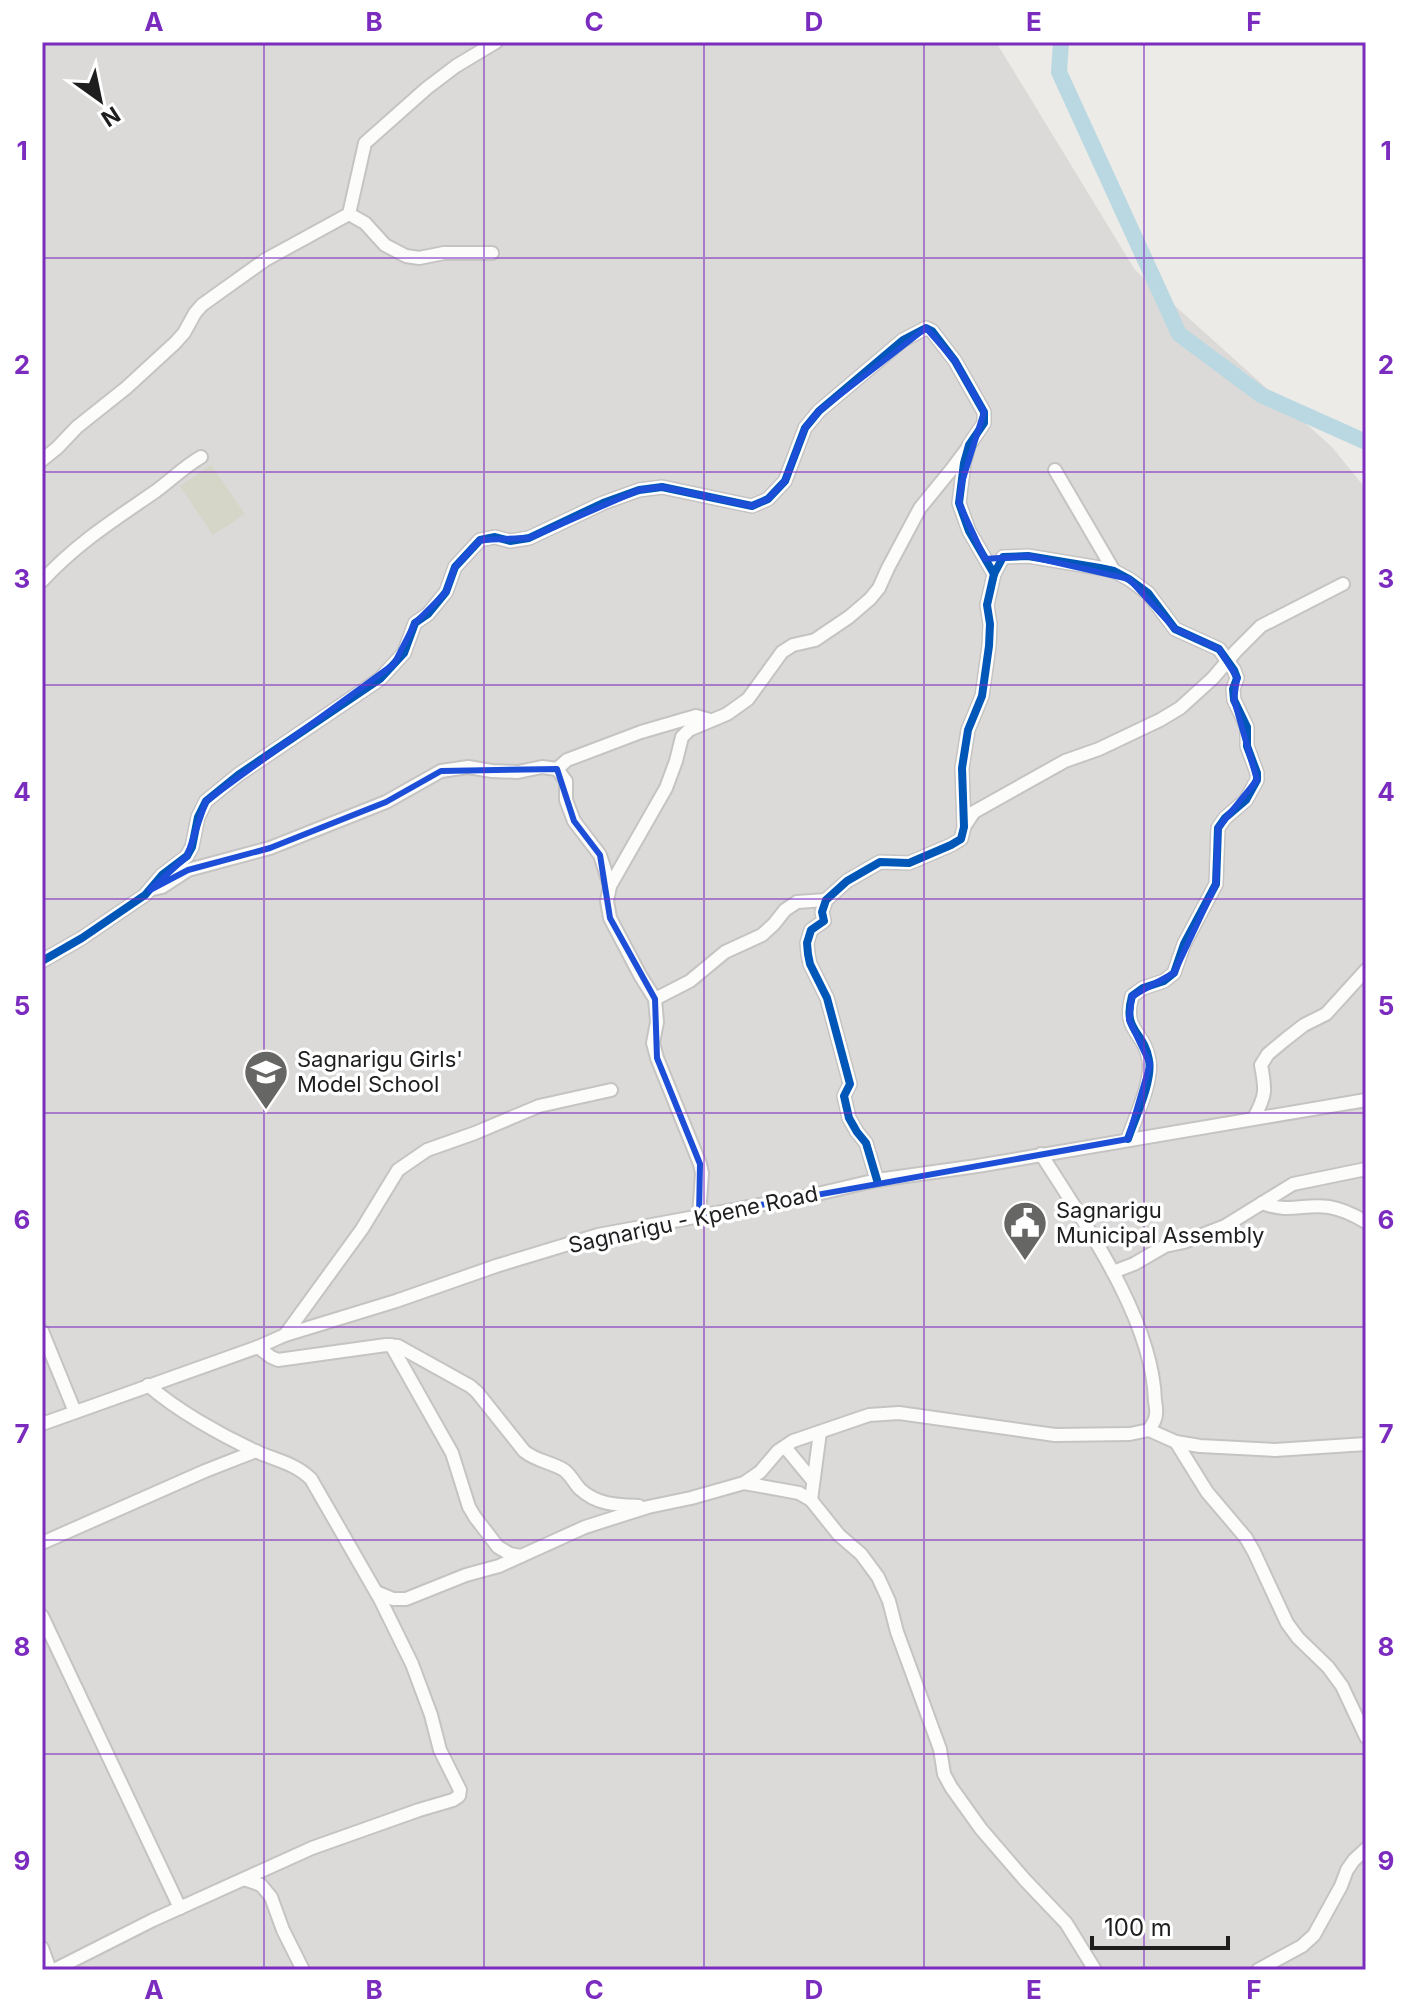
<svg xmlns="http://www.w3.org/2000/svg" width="1408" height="2012" viewBox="0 0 1408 2012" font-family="Inter,sans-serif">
<rect width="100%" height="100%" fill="#ecebe7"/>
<polygon fill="#dbdad8" points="42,42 996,42 1135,270 1332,447 1366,489 1366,1970 42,1970"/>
<polygon fill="#d6d6c8" points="211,465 245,514 213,535 180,486"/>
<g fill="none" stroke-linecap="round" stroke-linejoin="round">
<polyline stroke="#b9d8e1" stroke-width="16" points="1061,42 1059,72 1179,334 1261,395 1366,442"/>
<g stroke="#c5c4c3" stroke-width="16">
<g id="minor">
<polyline points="349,214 365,223 385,245 406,256 419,258 444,253 492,253"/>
<polyline points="42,460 57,448 77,427 126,388 175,343 184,333 195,313 202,305 265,260 349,214 365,143 427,88 456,66 496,42"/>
<polyline points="1055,470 1114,571"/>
<path d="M 42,581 C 77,543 114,520 156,491 C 171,480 185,466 201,457"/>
<polyline points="557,769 567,760 641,732 696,716 710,720"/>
<polyline points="964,827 974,812 1065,761 1099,749 1160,720 1180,708 1213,678 1236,651 1261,626 1343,584"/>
<polyline points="610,886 666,788 676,761 682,737 689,730 727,714 748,699 782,652 793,645 815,640 849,617 870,599 879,588 888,568 920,508 951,470 966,450"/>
<polyline points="153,889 162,887 188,870 270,848 386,802 441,771 468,767 492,771 518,772 542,767 557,769 566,781 566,800 574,821 600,855 610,886 607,901 610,918 640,975 655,999 657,1022 653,1043 657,1058 700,1164 702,1173 699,1216"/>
<polyline points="42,961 82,938 145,895 162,875 187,856 192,847 198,817 206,801 238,775 380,679 404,653 415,623 428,614 446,592 455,567 480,540 495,537 510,541 529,538 603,503 639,490 662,487 752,506 768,499 785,481 805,428 819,411 903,340 926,328 932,331 955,361 984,412 984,423 969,445 964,463 959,503 969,531 994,574"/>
<polyline points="655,999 690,981 725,952 762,935 774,924 785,910 797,902 826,900"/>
<path d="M 1254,1118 C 1266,1095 1266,1091 1261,1065 L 1268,1054 L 1286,1039 L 1304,1025 L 1326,1014 L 1366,970"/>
<path d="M 1041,1154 C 1084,1222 1153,1320 1155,1401 C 1156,1406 1157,1414 1155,1419 C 1154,1423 1151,1426 1149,1430"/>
<path d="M 877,1180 L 866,1143 L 857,1132 L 849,1118 L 844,1096 L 850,1084 L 827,998 L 810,964 L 808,954 L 807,943 L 811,930 L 824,921 L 822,912 L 826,900 L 847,881 L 880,862 L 909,863 L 951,845 L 961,839 L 964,827 L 962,768 L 968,730 L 982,696 L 989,646 L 990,624 L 987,605 L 994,574 L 1003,557 L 1028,556 L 1100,568 L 1114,571 L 1129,579 L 1148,593 L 1175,629 L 1219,649 L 1234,670 L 1237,678 L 1233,689 L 1234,700 L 1247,727 L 1247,746 L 1257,773 L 1257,780 L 1246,800 L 1225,818 L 1218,828 L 1216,884 L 1184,944 L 1174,973 L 1164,981 L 1143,988 L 1132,996 C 1122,1032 1144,1030 1149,1060 C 1153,1081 1135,1118 1128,1139"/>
<path d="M 1262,1203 C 1290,1214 1304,1203 1329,1207 C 1342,1209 1354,1215 1366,1222"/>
<polyline points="1113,1272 1134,1264 1165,1246 1184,1242 1225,1226 1293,1184 1366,1169"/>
<polyline points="42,1331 75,1412"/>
<polyline points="285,1335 362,1229 398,1170 427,1150 475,1133 539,1106 611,1090"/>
<polyline points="391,1345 452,1453 469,1507 475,1517 498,1547 510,1554 521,1556"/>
<path d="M 258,1347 L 271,1357 L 278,1360 L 386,1345 L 398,1346 L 470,1386 L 477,1392 L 524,1451 C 536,1461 551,1462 564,1470 C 571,1475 574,1483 580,1489 C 597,1505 617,1505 639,1506"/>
<polyline points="42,1424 258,1347 285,1335 396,1301 496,1266 598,1235 813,1195 877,1180 977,1166 1366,1100"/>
<polyline points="1176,1442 1207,1492 1246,1538 1254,1552 1287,1623 1298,1638 1328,1667 1342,1686 1366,1737"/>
<polyline points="785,1447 813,1481"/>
<polyline points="744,1483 799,1493 811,1500 839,1535 861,1554 878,1577 889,1601 897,1632 940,1749 944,1774 951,1787 981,1829 1025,1880 1066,1923 1095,1970"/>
<polyline points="811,1500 820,1432"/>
<polyline points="42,1543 205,1471 256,1451"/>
<polyline points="376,1592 393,1599 406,1599 466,1575 499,1566 585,1527 648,1507 691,1498 744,1483 760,1472 778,1451 793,1441 869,1415 899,1413 1055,1435 1130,1434 1149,1430 1176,1442 1200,1446 1275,1450 1366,1444"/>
<polyline points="42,1616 180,1908"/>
<polyline points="244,1879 261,1885 271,1897 283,1930 303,1970"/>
<polyline points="42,1948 49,1967 48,1970"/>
<path d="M 54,1970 L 153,1920 L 312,1848 L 419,1810 L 453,1800 L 459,1796 L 460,1790 L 440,1750 L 431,1715 L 412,1664 L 380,1599 L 311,1479 C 295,1463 275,1460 255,1451 C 221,1435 176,1410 148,1385"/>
<polyline points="1258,1970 1302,1946 1314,1935 1341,1886 1347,1870 1354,1860 1366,1849"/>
</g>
</g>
<use href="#minor" stroke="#fcfcfb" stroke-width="12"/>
<g stroke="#fff" stroke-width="13">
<g id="cycleway">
<polyline points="42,961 82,938 145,895 162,875 187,856 192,847 198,817 206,801 238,775 380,679 404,653 415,623 428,614 446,592 455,567 480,540 495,537 510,541 529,538 603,503 639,490 662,487 752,506 768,499 785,481 805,428 819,411 903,340 926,328 932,331 955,361 984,412 984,423 969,445 964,463 959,503 969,531 994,574"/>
<path d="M 877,1180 L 866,1143 L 857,1132 L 849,1118 L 844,1096 L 850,1084 L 827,998 L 810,964 L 808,954 L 807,943 L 811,930 L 824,921 L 822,912 L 826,900 L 847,881 L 880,862 L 909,863 L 951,845 L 961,839 L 964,827 L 962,768 L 968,730 L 982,696 L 989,646 L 990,624 L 987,605 L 994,574 L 1003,557 L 1028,556 L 1100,568 L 1114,571 L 1129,579 L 1148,593 L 1175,629 L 1219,649 L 1234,670 L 1237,678 L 1233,689 L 1234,700 L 1247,727 L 1247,746 L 1257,773 L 1257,780 L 1246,800 L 1225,818 L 1218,828 L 1216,884 L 1184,944 L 1174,973 L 1164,981 L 1143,988 L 1132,996 C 1122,1032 1144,1030 1149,1060 C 1153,1081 1135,1118 1128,1139"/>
</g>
</g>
<use href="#cycleway" stroke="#0057b8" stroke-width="8"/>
</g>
<path fill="none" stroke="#1d4ed8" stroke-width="6" stroke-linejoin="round" d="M 926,328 L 955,361 L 984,412 L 962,482 L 959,503 L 985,559 L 1028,556 L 1129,579 L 1175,629 L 1219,649 L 1237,678 L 1234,700 L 1257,780 L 1218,828 L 1216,884 L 1174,973 L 1132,996 L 1129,1020 L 1150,1064 L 1128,1139 L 699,1216 L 700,1164 L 657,1058 L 655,999 L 610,918 L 600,855 L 574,821 L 557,769 L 441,771 L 386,802 L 270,848 L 188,870 L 150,890 L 187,856 L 206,801 L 394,664 L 415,623 L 446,592 L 455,567 L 480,540 L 529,538 L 639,490 L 662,487 L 752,506 L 768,499 L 785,481 L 805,428 L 819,411 Z"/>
<path fill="none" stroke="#7b2cbf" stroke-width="2" stroke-opacity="0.55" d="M 264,42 L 264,1970M 484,42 L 484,1970M 704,42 L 704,1970M 924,42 L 924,1970M 1144,42 L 1144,1970M 42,258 L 1366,258M 42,472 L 1366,472M 42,685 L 1366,685M 42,899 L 1366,899M 42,1113 L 1366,1113M 42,1327 L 1366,1327M 42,1540 L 1366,1540M 42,1754 L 1366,1754"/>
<defs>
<g id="school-pin" transform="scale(2.3)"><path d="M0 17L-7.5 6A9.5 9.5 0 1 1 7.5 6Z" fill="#666664" stroke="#fff"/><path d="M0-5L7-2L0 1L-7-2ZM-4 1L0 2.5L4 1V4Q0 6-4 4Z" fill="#fff"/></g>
<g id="civic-pin" transform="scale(2.3)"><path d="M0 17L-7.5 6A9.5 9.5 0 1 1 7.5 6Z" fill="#666664" stroke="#fff"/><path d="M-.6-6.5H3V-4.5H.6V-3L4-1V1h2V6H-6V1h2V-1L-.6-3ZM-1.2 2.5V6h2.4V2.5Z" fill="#fff"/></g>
</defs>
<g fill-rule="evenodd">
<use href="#school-pin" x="266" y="1072"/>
<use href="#civic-pin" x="1025" y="1223"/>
</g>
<g text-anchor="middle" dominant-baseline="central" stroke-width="7" stroke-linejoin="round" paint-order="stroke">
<g font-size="22" fill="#1e1e1e" stroke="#fff" text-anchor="start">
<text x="297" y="1059">Sagnarigu Girls'<tspan x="297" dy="25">Model School</tspan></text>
<text x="1056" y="1210">Sagnarigu<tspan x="1056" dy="25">Municipal Assembly</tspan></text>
</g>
<g font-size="22" fill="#1e1e1e" stroke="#fff">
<text transform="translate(693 1219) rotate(-12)">Sagnarigu - Kpene Road</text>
</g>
</g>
<rect width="1408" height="2012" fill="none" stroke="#ffffff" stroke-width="88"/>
<g transform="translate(100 100) rotate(147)" stroke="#ffffff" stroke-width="6" paint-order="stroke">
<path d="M0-6L14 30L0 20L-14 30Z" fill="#1e1e1e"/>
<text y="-12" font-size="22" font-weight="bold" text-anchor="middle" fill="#1e1e1e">N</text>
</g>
<path d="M1092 1936v12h136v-12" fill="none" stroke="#1e1e1e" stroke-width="4"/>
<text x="1104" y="1936" font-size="24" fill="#1e1e1e" stroke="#ffffff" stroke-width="6" paint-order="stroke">100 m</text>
<rect x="44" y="44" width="1320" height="1924" fill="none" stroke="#7b2cbf" stroke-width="3"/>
<g font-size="26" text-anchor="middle" font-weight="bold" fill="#7b2cbf">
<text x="154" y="31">A</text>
<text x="374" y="31">B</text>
<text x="594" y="31">C</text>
<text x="814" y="31">D</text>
<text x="1034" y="31">E</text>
<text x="1254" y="31">F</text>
<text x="22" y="160">1</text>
<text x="1386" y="160">1</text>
<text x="22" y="374">2</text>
<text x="1386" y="374">2</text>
<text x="22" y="588">3</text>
<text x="1386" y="588">3</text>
<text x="22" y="801">4</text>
<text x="1386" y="801">4</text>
<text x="22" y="1015">5</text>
<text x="1386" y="1015">5</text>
<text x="22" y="1229">6</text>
<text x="1386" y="1229">6</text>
<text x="22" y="1443">7</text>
<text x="1386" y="1443">7</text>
<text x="22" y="1656">8</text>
<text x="1386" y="1656">8</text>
<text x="22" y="1870">9</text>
<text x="1386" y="1870">9</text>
<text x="154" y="1999">A</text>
<text x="374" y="1999">B</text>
<text x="594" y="1999">C</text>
<text x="814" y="1999">D</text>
<text x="1034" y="1999">E</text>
<text x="1254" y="1999">F</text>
</g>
</svg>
